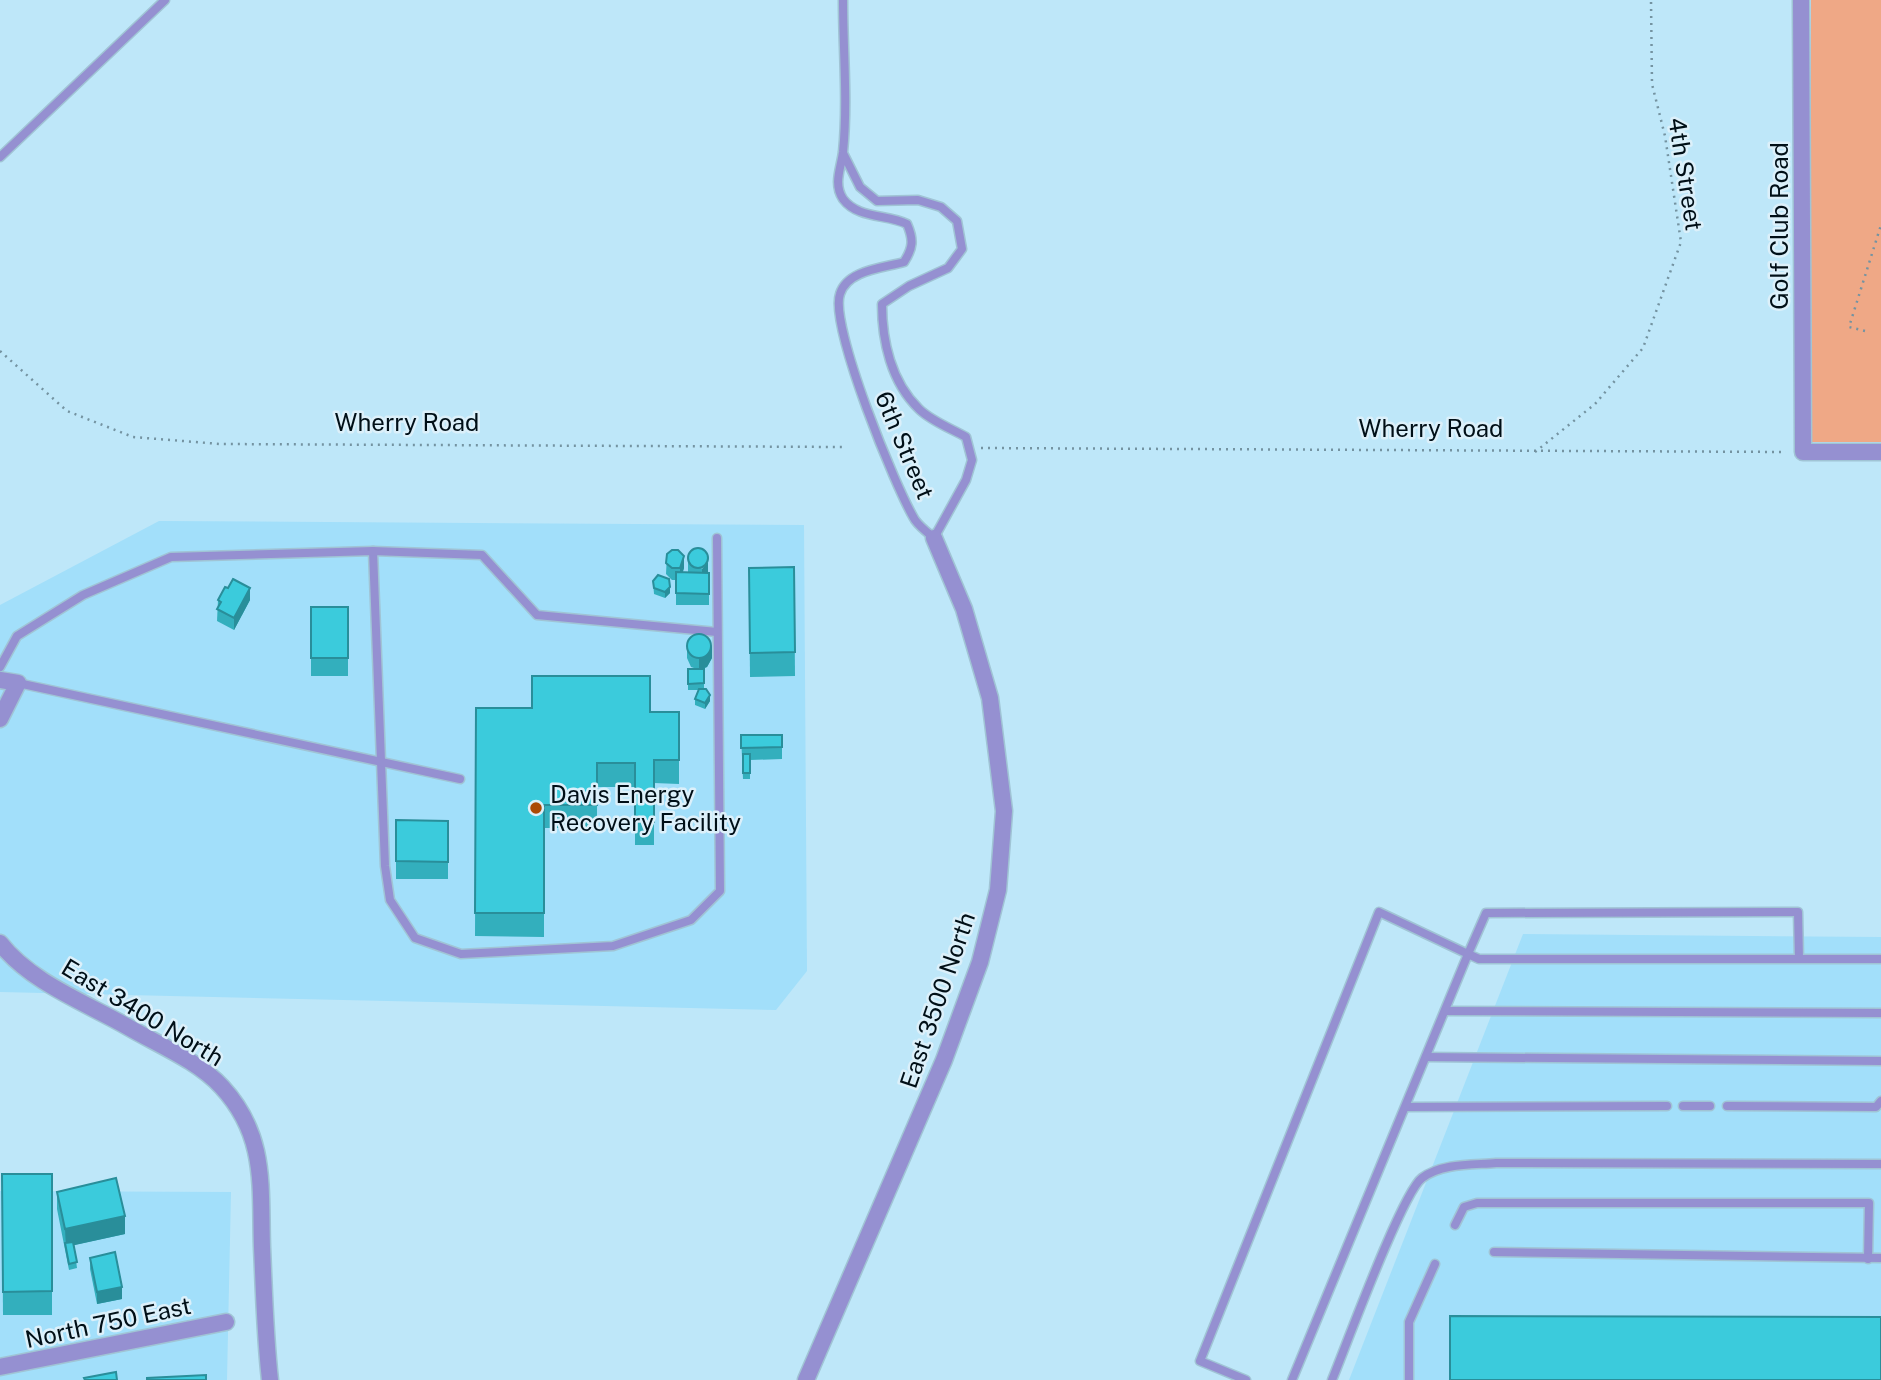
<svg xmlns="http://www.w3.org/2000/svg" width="1881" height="1380" viewBox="0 0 1881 1380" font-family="'Public Sans',sans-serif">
<rect width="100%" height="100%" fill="#bee7f9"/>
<g fill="#a2dffa">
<polygon points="159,521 804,525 807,971 776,1010 0,992 0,605"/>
<polygon points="1523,934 1881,937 1881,1380 1349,1380"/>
<polygon points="0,1191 231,1192 227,1380 0,1380"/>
</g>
<polygon fill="#efa886" points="1811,0 1881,0 1881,442 1809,442"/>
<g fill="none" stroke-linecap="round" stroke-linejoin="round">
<g stroke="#a0c4d5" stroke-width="11">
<g id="lane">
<path d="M 843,153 L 860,187 L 877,201 L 918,200 L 941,207 L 957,221 L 962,249 L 948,268 L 909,286 L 882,304 C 882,341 891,382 919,409 C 931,421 952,429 966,437 L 972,460 L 966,480 L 934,538 C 928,533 920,527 915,520 C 896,489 829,325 840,294 C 847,270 883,268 904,262 C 913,248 914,240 907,224 C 887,214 858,219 843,199 C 833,184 841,168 843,152 C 848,102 843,50 843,0"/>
<polyline points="0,157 165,0"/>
<polyline points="373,551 385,866 390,900 415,938 461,954 613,946 691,920 720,891 717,538"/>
<polyline points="0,667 17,636 83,595 171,557 373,551 482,555 537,615 717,632"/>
<polyline points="18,683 460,779"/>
<polyline points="1799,959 1798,912 1486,913 1468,954 1479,959 1881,959"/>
<polyline points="1445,1011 1881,1013"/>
<polyline points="1426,1057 1881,1061"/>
<polyline points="1683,1106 1710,1106"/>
<polyline points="1727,1106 1876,1107 1881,1101"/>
<polyline points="1406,1107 1667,1106"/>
<polyline points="1455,1225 1464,1207 1477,1203 1869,1203 1868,1259"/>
<polyline points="1494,1252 1881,1258"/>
<polyline points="1246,1380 1200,1361 1379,912 1468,954 1292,1380"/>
<path d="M 1332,1380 C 1346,1346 1402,1193 1422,1178 C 1442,1163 1472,1165 1496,1163 L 1881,1164"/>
<polyline points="1409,1380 1409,1322 1435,1264"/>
</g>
</g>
<g stroke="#a0c4d5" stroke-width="19">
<g id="street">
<polyline points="1801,0 1803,452 1881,452"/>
<polyline points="0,680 18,683 0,719"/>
<path d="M 0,943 C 30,982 86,1003 128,1027 C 159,1045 198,1061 222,1087 C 267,1136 260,1186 262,1247 C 264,1292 265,1336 270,1380"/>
<polyline points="0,1367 226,1322"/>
<polyline points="806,1380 944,1060 980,962 998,890 1004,811 990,698 964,609 934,538"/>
</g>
</g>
<g stroke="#7493a1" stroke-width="2.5" stroke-dasharray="2 5" stroke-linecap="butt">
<polyline points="1865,331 1849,327 1881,225"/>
<polyline points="0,351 67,411 133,437 220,444 843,447"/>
<polyline points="981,448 1786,452"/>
<polyline points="1535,452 1595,404 1643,348 1681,242 1665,136 1652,84 1651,0"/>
</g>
<use href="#lane" stroke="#9590d1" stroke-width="8"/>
<use href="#street" stroke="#9590d1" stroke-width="16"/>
</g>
<g fill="#33afbd">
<polygon points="667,554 684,568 683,572 688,572 688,560 709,573 709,605 676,605 676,580 672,580 666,574"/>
<polygon points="794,567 795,676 750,677 749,568"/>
<polygon points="653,581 670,593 665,598 654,594"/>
<polygon points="218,600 250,600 234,630 217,621"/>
<rect x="311" y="607" width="37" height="69"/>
<polygon points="687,646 712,658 707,667 702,669 704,669 704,689 710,701 705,709 695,705 695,699 699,690 688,690 688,669 697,669 691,667 687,658"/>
<polygon points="476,708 679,712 679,784 654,783 654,845 635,845 635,787 597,787 597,828 544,828 544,937 475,936"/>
<polygon points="741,735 782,735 782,759 750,760 750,779 743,779"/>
<polygon points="396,820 448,821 448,879 396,879"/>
<polygon points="2,1174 52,1174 52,1315 3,1315"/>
<polygon points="57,1192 125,1234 74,1245 77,1268 69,1270 57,1209"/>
<polygon points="90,1258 122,1299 97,1304 90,1269"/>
</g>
<g fill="#298e9a">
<polygon points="684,556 684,568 680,579 680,568"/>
<polygon points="708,562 708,574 702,580 702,569"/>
<polygon points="670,587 670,593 665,598 665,592"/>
<polygon points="250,588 250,600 234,630 234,618"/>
<polygon points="712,646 712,658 707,667 699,670 699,658"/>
<polygon points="710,695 710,701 705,709 705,703"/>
<polygon points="125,1216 125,1234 66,1247 65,1229"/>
<polygon points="122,1287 122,1299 97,1304 97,1292"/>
</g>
<g fill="#3bcbdc" stroke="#298e9a" stroke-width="2">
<circle cx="698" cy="558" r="10"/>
<polygon points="672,550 678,550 684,556 680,568 672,568 666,563 667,554"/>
<polygon points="794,567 795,652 750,653 749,568"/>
<polygon points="676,572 709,573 709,594 676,593"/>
<polygon points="658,575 669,579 670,587 665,592 654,588 653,581"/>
<polygon points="233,579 250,588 234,618 217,609 221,602 218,600 225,587 228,588"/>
<rect x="311" y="607" width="37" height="51"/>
<circle cx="699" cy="646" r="12"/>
<polygon points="688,669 704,669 704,683 688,684"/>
<polygon points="532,676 650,676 650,712 679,712 679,760 654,760 654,822 635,822 635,763 597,763 597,805 544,805 544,913 475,913 476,708 532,708"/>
<polygon points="699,689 706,689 710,695 705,703 695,699"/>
<polygon points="741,735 782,735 782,747 741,748"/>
<rect x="743" y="754" width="7" height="19"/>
<polygon points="396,820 448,821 448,862 396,861"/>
<polygon points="2,1174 52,1174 52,1291 3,1292"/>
<polygon points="116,1178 125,1216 65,1229 57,1192"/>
<polygon points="73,1242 77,1262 69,1264 65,1243"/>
<polygon points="115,1252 122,1287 97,1292 90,1258"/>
<polygon points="1450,1316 1881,1317 1881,1380 1450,1380"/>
<polygon points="116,1372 117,1380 85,1380 84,1378"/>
<polygon points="206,1375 206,1380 147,1380 147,1378"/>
</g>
<circle fill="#ab4a05" stroke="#dcf0fa" stroke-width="2.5" cx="536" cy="808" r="7"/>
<g text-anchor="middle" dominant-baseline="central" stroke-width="5" stroke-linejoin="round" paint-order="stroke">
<g font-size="24" fill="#000f17" stroke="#dcf0fa">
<text transform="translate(1686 174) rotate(81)">4th Street</text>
<text transform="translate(1779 226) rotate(-90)">Golf Club Road</text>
<text x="407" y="422">Wherry Road</text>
<text x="1431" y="428">Wherry Road</text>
<text transform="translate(905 445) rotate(67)">6th Street</text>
<text transform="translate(937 1000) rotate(-71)">East 3500 North</text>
<text transform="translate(143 1012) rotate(31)">East 3400 North</text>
<text transform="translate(108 1322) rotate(-12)">North 750 East</text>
</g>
<g font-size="24" fill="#000f17" stroke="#dcf0fa" text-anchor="start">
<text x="550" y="794">Davis Energy<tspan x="550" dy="28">Recovery Facility</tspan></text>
</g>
</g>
</svg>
